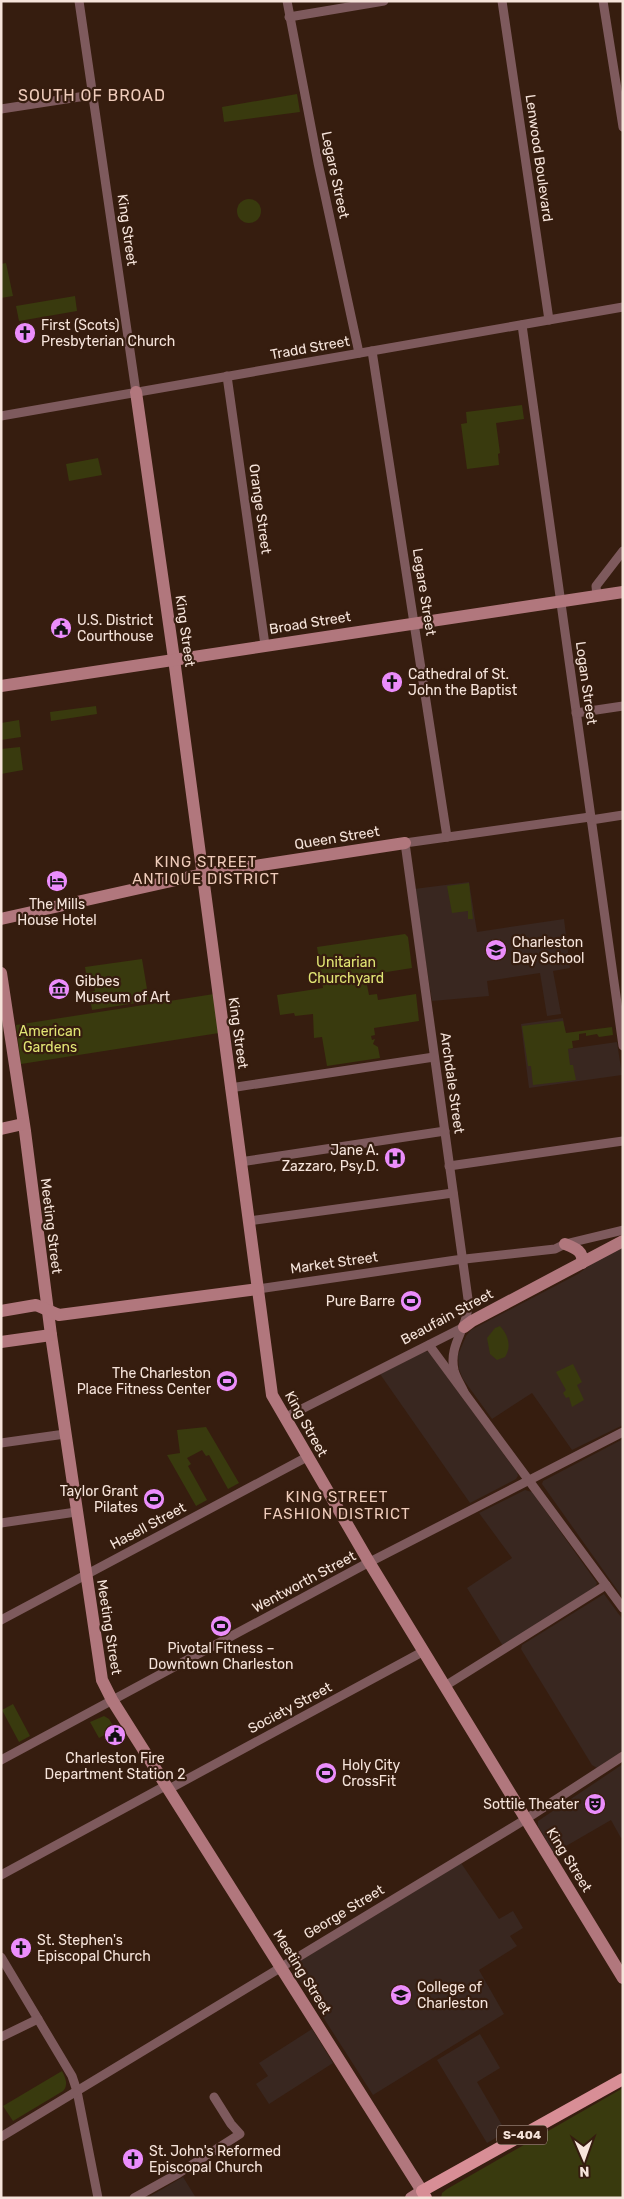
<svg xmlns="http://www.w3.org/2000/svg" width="624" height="2199" viewBox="0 0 624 2199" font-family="Rubik,sans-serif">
<rect width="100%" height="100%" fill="#361d0f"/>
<g fill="#392720">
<polygon points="469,882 477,932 564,919 570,968 553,971 561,1014 547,1016 540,973 487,981 489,996 432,1001 414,889"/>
<polygon points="563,1018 568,1049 617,1042 622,1075 529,1088 521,1024"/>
<polygon points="623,1245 623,1425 572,1450 532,1393 492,1419 463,1379 459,1369 458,1355 466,1336 471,1330 578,1274 608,1252"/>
<polygon points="426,1351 429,1352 517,1472 518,1476 516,1479 470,1503 380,1374"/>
<polygon points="623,1439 623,1598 542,1484 543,1481"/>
<polygon points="525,1490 532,1492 597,1583 595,1587 503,1646 467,1588 512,1558 479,1513"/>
<polygon points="604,1594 623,1620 623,1751 597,1768 592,1765 521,1649 522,1645"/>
<polygon points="623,1764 623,1837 621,1838 611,1820 554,1853 538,1826 538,1821"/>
<polygon points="461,1863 499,1919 513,1911 523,1928 510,1936 517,1946 479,1970 504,2014 373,2095 296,1975 295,1964"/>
<polygon points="312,2029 333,2063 269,2104 256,2084 268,2076 259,2063"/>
<polygon points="480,2034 500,2068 477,2082 506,2132 487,2143 437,2060"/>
<polygon points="183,2177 196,2198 147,2198"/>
</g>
<g fill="#393a0e">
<polygon points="297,94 300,112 224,122 222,107"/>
<circle cx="249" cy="211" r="12"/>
<polygon points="6,263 13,296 1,298 1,264"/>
<polygon points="75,296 77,311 19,321 16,306"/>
<polygon points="522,405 524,419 496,423 500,453 498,454 499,465 467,469 461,424 467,423 466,412"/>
<polygon points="98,458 102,475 69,481 66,464"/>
<polygon points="96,706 97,714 51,721 50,712"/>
<polygon points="19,720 21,737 1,740 1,723"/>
<polygon points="20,747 23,770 1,774 1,749"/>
<polygon points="469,883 473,919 468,919 468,911 452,913 447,886"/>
<polygon points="405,934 408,937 412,968 374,974 375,983 373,980 367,985 369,995 377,994 378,1000 416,994 419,1021 374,1028 375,1035 371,1036 372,1040 375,1039 373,1044 378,1047 380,1058 327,1066 322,1037 314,1038 313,1014 295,1016 294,1013 280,1015 277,995 323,988 317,947"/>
<polygon points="142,959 149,1001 92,1010 89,992 95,991 93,980 87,980 85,967"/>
<polygon points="214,994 219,1033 21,1064 16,1025"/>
<polygon points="563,1021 566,1033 612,1027 613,1035 599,1037 597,1034 586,1036 586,1033 579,1034 579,1040 572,1041 573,1048 568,1049 570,1065 573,1065 576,1080 533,1085 531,1066 528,1066 522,1026"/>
<path d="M 500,1326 C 508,1335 512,1346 505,1357 L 497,1360 L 490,1354 L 487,1338 L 495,1328 Z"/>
<polygon points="573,1364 582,1382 577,1385 584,1400 572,1407 569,1397 566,1398 563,1393 566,1390 556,1372"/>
<polygon points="206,1427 239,1483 228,1489 209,1455 206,1456 202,1450 187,1458 191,1464 188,1466 207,1500 196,1506 167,1455 180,1453 177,1430"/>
<polygon points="13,1704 30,1736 19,1742 2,1710"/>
<polygon points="104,1716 109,1719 115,1729 99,1738 90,1722"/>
<path d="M 62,2071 C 65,2077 69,2085 63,2091 L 13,2121 L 3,2106 Z"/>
<polygon points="623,2088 623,2198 441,2198 442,2193 447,2189"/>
</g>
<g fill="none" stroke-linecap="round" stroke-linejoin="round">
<g stroke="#7e5a5d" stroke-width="9">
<polyline points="79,1 136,392"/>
<polyline points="287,1 318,163 359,353"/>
<polyline points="502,1 549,320"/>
<polyline points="603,1 623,127"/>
<polyline points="289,17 384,1"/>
<polyline points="1,109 92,95"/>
<polyline points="522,325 623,1046"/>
<polyline points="372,351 447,837"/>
<polyline points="227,376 265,645"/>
<polyline points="1,416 623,307"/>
<polyline points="597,596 596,586 623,551"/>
<polyline points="576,713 623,706"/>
<polyline points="591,820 623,815"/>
<polyline points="230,1088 434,1057"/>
<polyline points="240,1162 445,1131"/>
<polyline points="449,1166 623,1141"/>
<polyline points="249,1221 453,1193"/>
<polyline points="258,1289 456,1260 555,1249 565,1244 623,1230"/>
<polyline points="429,1345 623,1608"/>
<path d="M 464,1392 C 461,1385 456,1378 454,1370 C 448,1343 470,1327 468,1299 L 405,843 L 590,817"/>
<polyline points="284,1418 464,1327"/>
<polyline points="1,1443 65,1434"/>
<polyline points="1,1523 76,1512"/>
<polyline points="1,1620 307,1457"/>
<polyline points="445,1686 606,1585"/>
<polyline points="1,1760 362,1566 623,1432"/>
<polyline points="169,1789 424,1651"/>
<polyline points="1,1875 167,1785"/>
<polyline points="1,1957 72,2076 77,2091 98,2198"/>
<polyline points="1,2037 38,2019"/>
<polyline points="1,2137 526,1819 623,1756"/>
<polyline points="134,2198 179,2173 240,2134 231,2124 214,2097"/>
</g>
<g stroke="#b1777d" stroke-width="12">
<polyline points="136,392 174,659 272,1395 369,1562 623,1978"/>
<polyline points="1,686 623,592"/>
<polyline points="1,919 203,874 405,843"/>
<polyline points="1,973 25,1131 51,1335 102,1680 112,1700 422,2191 411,2198"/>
<polyline points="1,1129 23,1124"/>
<path d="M 565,1244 C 575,1248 584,1251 582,1263"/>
<polyline points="1,1311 36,1305 59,1315 258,1289"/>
<polyline points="464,1327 472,1321 623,1241"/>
<polyline points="1,1342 51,1335"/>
</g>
<polyline stroke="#d88e96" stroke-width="12" points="426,2198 422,2191 623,2079"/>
</g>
<defs>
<g id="church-disc" transform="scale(1.125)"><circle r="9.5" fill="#eb8dfb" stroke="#361d0f"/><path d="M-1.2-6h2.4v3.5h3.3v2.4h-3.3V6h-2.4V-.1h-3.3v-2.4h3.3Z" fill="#111"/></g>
<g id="civic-disc" transform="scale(1.125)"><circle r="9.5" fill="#eb8dfb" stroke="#361d0f"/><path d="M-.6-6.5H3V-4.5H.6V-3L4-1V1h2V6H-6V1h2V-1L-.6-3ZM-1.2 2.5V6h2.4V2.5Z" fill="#111"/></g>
<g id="hotel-disc" transform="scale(1.125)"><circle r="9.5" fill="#eb8dfb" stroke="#361d0f"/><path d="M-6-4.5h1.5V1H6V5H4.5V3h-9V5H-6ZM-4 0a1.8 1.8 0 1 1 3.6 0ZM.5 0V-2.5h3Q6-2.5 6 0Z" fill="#111"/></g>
<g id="school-disc" transform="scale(1.125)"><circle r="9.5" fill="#eb8dfb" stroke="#361d0f"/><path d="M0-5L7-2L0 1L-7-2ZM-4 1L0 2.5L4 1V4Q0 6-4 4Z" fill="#111"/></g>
<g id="museum-disc" transform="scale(1.125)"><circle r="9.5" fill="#eb8dfb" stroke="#361d0f"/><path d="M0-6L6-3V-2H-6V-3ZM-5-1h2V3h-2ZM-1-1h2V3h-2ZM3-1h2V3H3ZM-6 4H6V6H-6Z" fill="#111"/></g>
<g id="hospital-disc" transform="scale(1.125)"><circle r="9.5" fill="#eb8dfb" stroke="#361d0f"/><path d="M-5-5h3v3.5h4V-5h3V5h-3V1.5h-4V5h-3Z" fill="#111"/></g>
<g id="stadium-disc" transform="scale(1.125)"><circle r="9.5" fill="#eb8dfb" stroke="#361d0f"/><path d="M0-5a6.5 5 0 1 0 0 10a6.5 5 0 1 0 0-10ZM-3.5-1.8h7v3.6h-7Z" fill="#111"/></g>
<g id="theatre-disc" transform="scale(1.125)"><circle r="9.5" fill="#eb8dfb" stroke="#361d0f"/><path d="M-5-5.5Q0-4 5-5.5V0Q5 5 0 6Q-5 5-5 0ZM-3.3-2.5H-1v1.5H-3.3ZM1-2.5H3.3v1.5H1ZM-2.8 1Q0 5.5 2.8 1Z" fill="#111"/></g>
<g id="university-disc" transform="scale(1.125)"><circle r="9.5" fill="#eb8dfb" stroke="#361d0f"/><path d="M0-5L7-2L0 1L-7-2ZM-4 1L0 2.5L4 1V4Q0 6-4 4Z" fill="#111"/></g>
</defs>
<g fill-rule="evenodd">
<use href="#church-disc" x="25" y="333"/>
<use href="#civic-disc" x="61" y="628"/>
<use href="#church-disc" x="392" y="682"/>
<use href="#hotel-disc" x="57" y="881"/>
<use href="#school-disc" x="496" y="950"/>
<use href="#museum-disc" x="59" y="989"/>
<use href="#hospital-disc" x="395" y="1158"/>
<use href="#stadium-disc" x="411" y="1301"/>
<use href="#stadium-disc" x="227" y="1381"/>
<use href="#stadium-disc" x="154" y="1499"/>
<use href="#stadium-disc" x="221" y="1626"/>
<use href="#civic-disc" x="115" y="1735"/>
<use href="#stadium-disc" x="326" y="1773"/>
<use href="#theatre-disc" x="595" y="1804"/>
<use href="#church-disc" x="21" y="1948"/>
<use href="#university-disc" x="401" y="1995"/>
<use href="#church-disc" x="133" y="2159"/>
</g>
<g text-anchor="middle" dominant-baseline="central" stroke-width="4.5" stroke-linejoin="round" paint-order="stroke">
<rect fill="#361d0f" stroke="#bca89e" stroke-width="1" x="497" y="2125.5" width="50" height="19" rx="4"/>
<g font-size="12" font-weight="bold" fill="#f6e4db">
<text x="522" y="2135">S-404</text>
</g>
<g font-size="14" fill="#f6e4db" stroke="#361d0f">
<text transform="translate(539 158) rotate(82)">Lenwood Boulevard</text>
<text transform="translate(335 175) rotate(78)">Legare Street</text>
<text transform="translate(127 230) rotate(82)">King Street</text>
<text transform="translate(310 348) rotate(-10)">Tradd Street</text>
<text transform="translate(260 509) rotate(82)">Orange Street</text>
<text transform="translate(424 592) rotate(81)">Legare Street</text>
<text transform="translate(310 623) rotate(-9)">Broad Street</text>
<text transform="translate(185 631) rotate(82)">King Street</text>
<text transform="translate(586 683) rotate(82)">Logan Street</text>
<text transform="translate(337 838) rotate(-9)">Queen Street</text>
<text transform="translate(238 1033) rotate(82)">King Street</text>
<text transform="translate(452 1083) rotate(82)">Archdale Street</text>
<text transform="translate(51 1226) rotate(83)">Meeting Street</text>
<text transform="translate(334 1263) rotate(-8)">Market Street</text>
<text transform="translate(447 1317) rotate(-28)">Beaufain Street</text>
<text transform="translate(306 1424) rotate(61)">King Street</text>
<text transform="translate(148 1526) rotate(-28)">Hasell Street</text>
<text transform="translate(304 1582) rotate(-28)">Wentworth Street</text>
<text transform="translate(109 1627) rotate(81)">Meeting Street</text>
<text transform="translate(290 1708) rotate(-28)">Society Street</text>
<text transform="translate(569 1860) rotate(58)">King Street</text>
<text transform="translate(344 1912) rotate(-31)">George Street</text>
<text transform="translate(302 1972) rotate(58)">Meeting Street</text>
</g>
<g font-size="14" fill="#f6e4db" stroke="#361d0f" text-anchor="start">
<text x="41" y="325">First (Scots)<tspan x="41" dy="16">Presbyterian Church</tspan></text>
<text x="77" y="620">U.S. District<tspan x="77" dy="16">Courthouse</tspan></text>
<text x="408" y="674">Cathedral of St.<tspan x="408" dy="16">John the Baptist</tspan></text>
<text x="57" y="904" text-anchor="middle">The Mills<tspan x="57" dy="16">House Hotel</tspan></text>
<text x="512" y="942">Charleston<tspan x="512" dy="16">Day School</tspan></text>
<text x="75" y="981">Gibbes<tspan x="75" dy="16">Museum of Art</tspan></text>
<text x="379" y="1150" text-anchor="end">Jane A.<tspan x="379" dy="16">Zazzaro, Psy.D.</tspan></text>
<text x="395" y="1301" text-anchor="end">Pure Barre</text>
<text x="211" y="1373" text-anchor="end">The Charleston<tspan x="211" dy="16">Place Fitness Center</tspan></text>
<text x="138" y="1491" text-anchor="end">Taylor Grant<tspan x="138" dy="16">Pilates</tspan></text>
<text x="221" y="1648" text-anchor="middle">Pivotal Fitness –<tspan x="221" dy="16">Downtown Charleston</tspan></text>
<text x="115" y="1758" text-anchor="middle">Charleston Fire<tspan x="115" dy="16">Department Station 2</tspan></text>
<text x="342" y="1765">Holy City<tspan x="342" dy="16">CrossFit</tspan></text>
<text x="579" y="1804" text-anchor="end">Sottile Theater</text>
<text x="37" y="1940">St. Stephen's<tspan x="37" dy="16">Episcopal Church</tspan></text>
<text x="417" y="1987">College of<tspan x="417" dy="16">Charleston</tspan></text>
<text x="149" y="2151">St. John's Reformed<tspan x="149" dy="16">Episcopal Church</tspan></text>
</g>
<g font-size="14" fill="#e1e574" stroke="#361d0f">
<text x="346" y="962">Unitarian<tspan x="346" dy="16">Churchyard</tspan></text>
<text x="50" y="1031">American<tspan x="50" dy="16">Gardens</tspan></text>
</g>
<g font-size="15" letter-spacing="1" fill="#efccbb" stroke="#361d0f">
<text x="206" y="862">KING STREET<tspan x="206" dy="17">ANTIQUE DISTRICT</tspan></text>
<text x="337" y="1497">KING STREET<tspan x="337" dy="17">FASHION DISTRICT</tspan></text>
</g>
<g font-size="16" letter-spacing="1" fill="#efccbb" stroke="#361d0f">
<text x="92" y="95">SOUTH OF BROAD</text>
</g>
</g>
<rect width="624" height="2199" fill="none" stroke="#f6e4db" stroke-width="5"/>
<g transform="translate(584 2159) rotate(178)" stroke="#361d0f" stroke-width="4" paint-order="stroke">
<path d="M0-4L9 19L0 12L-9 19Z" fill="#f6e4db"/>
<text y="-8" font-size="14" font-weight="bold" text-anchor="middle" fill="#f6e4db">N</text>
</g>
</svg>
